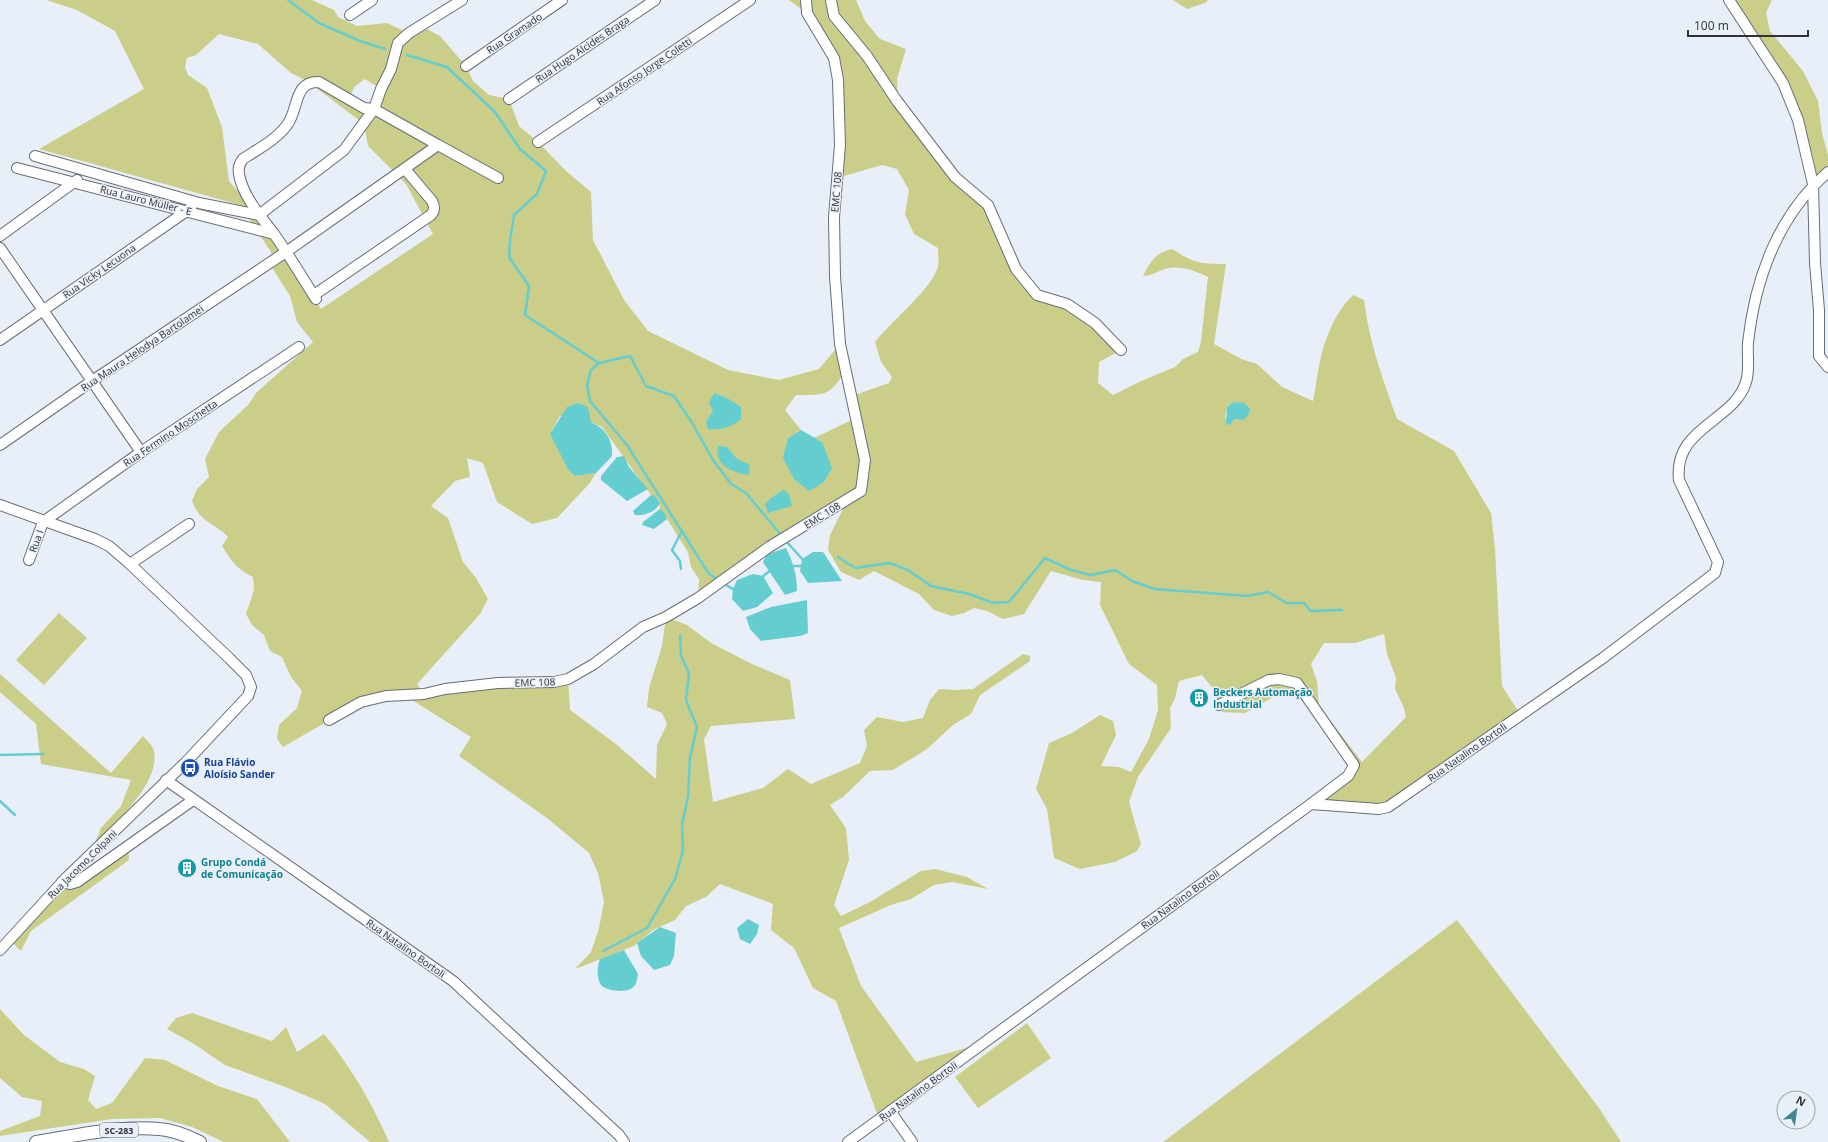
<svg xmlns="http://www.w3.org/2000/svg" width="1828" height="1142" viewBox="0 0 1828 1142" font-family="'Open Sans',sans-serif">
<rect width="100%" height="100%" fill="#e9eff8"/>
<g fill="#cace89" fill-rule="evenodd">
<path d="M 46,0 L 312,0 L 334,10 L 338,17 L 357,26 L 387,23 L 408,33 L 421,26 L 440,36 L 466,66 L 473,81 L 489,95 L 509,99 L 519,126 L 538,142 L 566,171 L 591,192 L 593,240 L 624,300 L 648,331 L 728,370 L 779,380 L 819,369 L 840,344 L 846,370 C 830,396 825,395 796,395 L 785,410 L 801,430 L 788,438 L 822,442 L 814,438 L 856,418 L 852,396 L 889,383 L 892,377 L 881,362 L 875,342 C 891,321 931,290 938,267 C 939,261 938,254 938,248 L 914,234 L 905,214 L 909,190 L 897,169 L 882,165 L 837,178 L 834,58 L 807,13 L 789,0 L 856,0 L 865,21 L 880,39 L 906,49 L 897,79 L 898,101 L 955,177 L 988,205 L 1016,269 L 1037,295 L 1067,304 L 1121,350 L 1099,362 L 1098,383 L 1113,395 L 1139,382 L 1175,367 L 1183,359 L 1198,352 L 1201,342 L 1208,277 C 1197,272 1183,266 1170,268 C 1160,269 1156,275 1143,276 C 1150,262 1156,252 1172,249 C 1194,263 1200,264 1226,264 L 1214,344 L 1241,359 L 1257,364 L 1282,387 L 1313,401 C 1316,388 1317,374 1320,361 C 1325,338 1336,311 1353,295 L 1364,300 C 1369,342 1383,380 1397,419 L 1454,451 L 1491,513 L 1495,549 L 1502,686 L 1520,714 L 1388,807 L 1311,804 L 1354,765 L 1323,728 L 1301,697 L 1287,693 L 1275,696 L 1245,713 L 1222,712 L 1214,690 L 1202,675 L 1179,681 L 1175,698 L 1170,708 L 1171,728 L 1138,777 L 1129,802 L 1141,844 L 1137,851 L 1115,862 L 1080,869 L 1054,858 L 1047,809 L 1036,789 L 1049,743 L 1072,733 L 1100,715 L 1113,721 L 1116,735 L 1101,766 L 1119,767 L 1131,772 L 1149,739 L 1158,710 L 1157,685 L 1129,664 L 1100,605 L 1101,582 L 1083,580 L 1051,571 L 1024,614 L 1003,619 L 987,611 L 974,608 L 964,613 L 952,616 L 934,610 L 919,594 L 874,571 L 859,580 L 841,572 L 828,550 L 830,535 L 848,499 L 698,598 L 699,579 L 691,567 L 688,552 L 667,519 L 665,513 L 660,509 C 660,502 657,497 651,495 L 602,427 L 591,422 L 560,416 L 550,434 L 575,476 L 596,473 L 589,484 L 557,518 L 532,524 L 497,502 L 483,463 L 467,458 L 470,477 L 455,481 L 431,506 L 448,518 L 463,562 L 476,578 L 488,599 L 480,614 L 417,684 L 424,694 L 568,679 L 570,710 L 616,744 L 656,779 L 657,745 L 667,724 L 662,713 L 647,707 L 649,688 L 662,646 L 666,617 L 687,625 L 711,643 L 752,664 L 790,680 L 795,719 L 711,726 L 704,739 L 713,802 L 763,788 L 788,769 L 811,784 L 860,763 L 867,746 L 864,730 L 877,717 L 903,722 L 923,718 L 930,700 L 939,689 L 955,690 L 973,689 L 1023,654 L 1030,656 L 1030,661 L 980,695 L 971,714 L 953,725 L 927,749 L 893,770 L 870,771 L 843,797 L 830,805 L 846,828 L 849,860 L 834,905 L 841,916 L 870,902 L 921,871 L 935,869 L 967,877 L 988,889 L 952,882 L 934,885 L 911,899 L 891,905 L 839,928 L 861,986 L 916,1062 L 981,1044 L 879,1119 L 836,1001 L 813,988 L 794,948 L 771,930 L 773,904 L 720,884 L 706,897 L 686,906 L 675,920 L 653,930 L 634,946 L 575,969 L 591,952 L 599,928 L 604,902 L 598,873 L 589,853 L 547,818 L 459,756 L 471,737 L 404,695 L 361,702 L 283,747 L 277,739 L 279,725 L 297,708 L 302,691 L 291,677 L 282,657 L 270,651 L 264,635 L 252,625 L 246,614 L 254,590 L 253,577 C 238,570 231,561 222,546 L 228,537 C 213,521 201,524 192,501 L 197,489 L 209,477 L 205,459 L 219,432 L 249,404 L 256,393 L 313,342 L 297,322 L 290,296 L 273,269 L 271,252 L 240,205 L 39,149 L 144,89 L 115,31 L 77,10 ZM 219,34 L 258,44 L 291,73 L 307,81 L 364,124 L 368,146 L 406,184 L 433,234 L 321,309 L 267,225 L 229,181 L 222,127 L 207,88 L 188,75 L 185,67 L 187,58 L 196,55 ZM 365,79 L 381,89 L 370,115 L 349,98 L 355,86 ZM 1235,402 L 1243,420 L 1225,418 L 1227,407 ZM 1384,634 L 1387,654 L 1396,678 L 1395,689 L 1404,708 L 1406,717 L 1362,762 L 1319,706 L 1317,681 L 1311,664 L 1324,643 L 1355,643 Z"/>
<polygon points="1173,0 1208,0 1205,3 1187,9"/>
<polygon points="1729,0 1772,0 1766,13 1770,31 1803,71 1818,101 1822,133 1828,155 1828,172 1813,184 1783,83"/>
<polygon points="59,613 87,638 44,685 16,660"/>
<path d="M 0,674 L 111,773 L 143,736 C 146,740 151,744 153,748 C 164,781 114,823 94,845 L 101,828 L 121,806 L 131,780 L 41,764 L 36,724 L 0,692 Z"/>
<polygon points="128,845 129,860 31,931 21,951 10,940 62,882 70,884"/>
<polygon points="1457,920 1599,1108 1621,1142 1163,1142"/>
<polygon points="0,1009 24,1035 60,1062 84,1069 95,1076 88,1100 96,1109 112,1103 145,1058 165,1060 218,1086 257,1099 290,1142 224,1142 192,1127 160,1118 112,1119 0,1136 0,1131 40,1116 42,1101 22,1097 0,1078"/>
<path d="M 192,1013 L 272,1041 L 286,1027 L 297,1052 L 324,1034 C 351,1067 372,1103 389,1142 L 370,1142 L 325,1104 L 288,1088 L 225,1065 L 194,1044 L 167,1029 L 176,1018 Z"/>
<polygon points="1027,1023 1051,1058 978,1108 955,1077"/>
</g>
<g fill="#64cdd0">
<path d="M 714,393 L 727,398 L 741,407 L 741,419 C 731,428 721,430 708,429 L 706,422 L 713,411 L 709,403 Z"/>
<polygon points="1234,402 1244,403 1250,409 1248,416 1243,420 1234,419 1230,425 1226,424 1227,407"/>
<path d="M 578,403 L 588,407 L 591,422 C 606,429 613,440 612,456 L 596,473 L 575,476 L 568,469 L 550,434 L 567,407 Z"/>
<polygon points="801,430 822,442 832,468 824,482 809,491 794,479 783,458 788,438"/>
<path d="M 718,446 L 727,447 L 737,459 L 750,465 L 749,475 C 733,473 714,465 718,446 Z"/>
<polygon points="624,456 629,467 648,489 627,501 601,480 601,476 617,457"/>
<polygon points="783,490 789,494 792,506 768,513 765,504 771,498"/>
<path d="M 651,495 L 655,496 L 660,503 C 656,512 644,516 635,515 L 633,511 Z"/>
<polygon points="660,509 665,513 667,519 654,529 642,525 643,522"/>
<path d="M 786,548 C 793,562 797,575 797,591 L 785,595 L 763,562 L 767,554 Z"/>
<polygon points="813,552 823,552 842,581 808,583 800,571 802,559"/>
<polygon points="753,574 763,576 773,593 757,607 743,611 732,599 733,589 737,580"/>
<polygon points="807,600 808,633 800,636 761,641 750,629 746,617 771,607"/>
<polygon points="748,919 759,925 757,934 750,944 740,939 737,928"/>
<polygon points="660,927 676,933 674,956 670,965 654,970 641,956 637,943"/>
<path d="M 624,950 L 638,974 C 637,979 637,985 632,988 C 625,993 608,991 602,986 C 596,980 597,966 600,959 Z"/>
</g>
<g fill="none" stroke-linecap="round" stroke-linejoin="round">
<g stroke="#64cdd0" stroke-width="2.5">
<polyline points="288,0 319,23 360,41 385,49"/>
<polyline points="407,55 447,67 495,112 520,149 546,171 537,194 514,215 510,241 509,257 529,286 525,315 599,363 630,356 646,386 674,396 691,421 713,460 731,484 746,493 782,536"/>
<polyline points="599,363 591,370 587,385 590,401 627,445 709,574 719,580"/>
<polyline points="785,540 804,561"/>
<polyline points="838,557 855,568 890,563 908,570 931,586 969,594 993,603 1009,602 1045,558 1071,570 1091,575 1115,570 1132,581 1155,589 1247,596 1268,592 1287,603 1304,603 1311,611 1342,610"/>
<polyline points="792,566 803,566"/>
<polyline points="681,569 680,561 672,550 682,531"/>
<polyline points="762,577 772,569"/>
<polyline points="723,583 736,591"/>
<polyline points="0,755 43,754"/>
<polyline points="0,801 15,815"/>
<polyline points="603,951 647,928 675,879 683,851 682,824 688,797 690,758 697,727 686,700 689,673 681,656 680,635"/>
</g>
<g stroke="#676d75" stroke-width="12">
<g id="minor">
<polyline points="831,0 834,16 867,56 897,101 955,177 988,205 1016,269 1037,295 1067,304 1095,323 1121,350"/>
<polyline points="1729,0 1783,83 1798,120 1813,184 1815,263 1819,310 1819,356 1828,367"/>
<polyline points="350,15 372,0"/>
<polyline points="466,66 562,0"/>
<polyline points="509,99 655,0"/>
<polyline points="538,142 750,0"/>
<polyline points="438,145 498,178"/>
<polyline points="35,156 199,203 259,215 344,150 374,109 381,89 391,69 398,43 409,33 462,0"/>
<polyline points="17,168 274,234"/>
<polyline points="0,236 77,180"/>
<polyline points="0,248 141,452"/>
<path d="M 314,295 L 431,215 C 435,210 435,207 432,201 L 405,169"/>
<polyline points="0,340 191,208"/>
<path d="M 0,445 L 92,381 L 286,252 L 438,145 L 374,109 L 364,108 L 319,82 C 293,81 299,110 287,125 C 276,140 258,149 243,159 C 237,166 238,173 241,182 C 247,201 262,218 274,234 C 289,255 302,277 316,299"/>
<polyline points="0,505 95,539 109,546 130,564 229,658 246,675 251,687 248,696 186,762 67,877 0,950"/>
<polyline points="29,560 43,522 141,452 299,347"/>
<polyline points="130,564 189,524"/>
<polyline points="1219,705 1269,680 1279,679 1297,683 1354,765 1348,776 1311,804"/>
<polyline points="329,720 361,702 386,696 424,694 445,689 498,683 554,682 568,679 594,664 643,627 666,617 698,598 769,547 861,491 865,460 840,344 835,276 834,217 840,145 838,80 834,58 807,13 806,0"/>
<polyline points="166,780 453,981 619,1135 624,1142"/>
<polyline points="62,882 70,884 77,882 193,800"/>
<polyline points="890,1111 912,1142"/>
<path d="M 848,1142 L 1311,804 L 1379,809 L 1388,807 L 1603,658 L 1715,573 L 1718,562 L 1679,480 C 1673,427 1734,422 1746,382 C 1750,370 1747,356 1748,343 C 1755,279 1778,215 1828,172"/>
</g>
</g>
<g stroke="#676d75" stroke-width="14">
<path id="major" d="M 36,1142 C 75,1136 120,1125 159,1129 C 173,1130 188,1136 200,1142"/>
</g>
<use href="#minor" stroke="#fff" stroke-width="10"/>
<use href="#major" stroke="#fff" stroke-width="12"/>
</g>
<defs>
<g id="building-disc" transform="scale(1)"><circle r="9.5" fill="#0f9aa8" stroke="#e9eff8"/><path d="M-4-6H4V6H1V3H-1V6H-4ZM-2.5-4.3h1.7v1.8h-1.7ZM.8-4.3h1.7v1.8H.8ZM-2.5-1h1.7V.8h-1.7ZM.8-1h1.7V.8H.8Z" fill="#fff"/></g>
<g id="bus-disc" transform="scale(1)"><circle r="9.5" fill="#1a4fb4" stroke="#e9eff8"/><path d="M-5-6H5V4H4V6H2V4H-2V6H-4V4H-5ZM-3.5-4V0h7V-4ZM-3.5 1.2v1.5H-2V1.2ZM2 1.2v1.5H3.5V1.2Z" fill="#fff"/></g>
</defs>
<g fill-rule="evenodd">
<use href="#building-disc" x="1199" y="698"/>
<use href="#bus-disc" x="190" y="768"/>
<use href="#building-disc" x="187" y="868"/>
</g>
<g text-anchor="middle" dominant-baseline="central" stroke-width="3" stroke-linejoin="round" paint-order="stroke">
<rect fill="#e9eff8" stroke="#686b70" stroke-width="1" x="100" y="1123" width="38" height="14" rx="3"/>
<g font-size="9" font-weight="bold" fill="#303336">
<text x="119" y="1130">SC-283</text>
</g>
<g font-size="10" fill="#303336" stroke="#e9eff8">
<text transform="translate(514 33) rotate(-34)">Rua Gramado</text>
<text transform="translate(582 49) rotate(-34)">Rua Hugo Alcides Braga</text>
<text transform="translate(644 71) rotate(-34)">Rua Afonso Jorge Coletti</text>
<text transform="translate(836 192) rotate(-85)">EMC 108</text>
<text transform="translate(146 200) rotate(14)">Rua Lauro Müller - E</text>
<text transform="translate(99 271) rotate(-35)">Rua Vicky Lecuona</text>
<text transform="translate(142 348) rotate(-34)">Rua Maura Helodya Bartolamei</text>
<text transform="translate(170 433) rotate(-34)">Rua Fermino Moschetta</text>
<text transform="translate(822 515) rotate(-32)">EMC 108</text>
<text transform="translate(36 541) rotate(-70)">Rua I</text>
<text transform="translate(535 682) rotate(-2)">EMC 108</text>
<text transform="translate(1467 752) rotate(-35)">Rua Natalino Bortoli</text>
<text transform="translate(82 864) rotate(-45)">Rua Jacomo Colpani</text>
<text transform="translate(1180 899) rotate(-36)">Rua Natalino Bortoli</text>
<text transform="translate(406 948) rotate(35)">Rua Natalino Bortoli</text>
<text transform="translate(918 1091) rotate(-36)">Rua Natalino Bortoli</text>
</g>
<g font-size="10" font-weight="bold" fill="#0d838f" stroke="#e9eff8" text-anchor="start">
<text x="1213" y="692">Beckers Automação<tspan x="1213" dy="12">Industrial</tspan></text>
<text x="201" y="862">Grupo Condá<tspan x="201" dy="12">de Comunicação</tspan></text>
</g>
<g font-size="10" font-weight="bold" fill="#164399" stroke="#e9eff8" text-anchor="start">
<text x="204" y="762">Rua Flávio<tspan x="204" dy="12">Aloísio Sander</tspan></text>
</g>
</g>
<g transform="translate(1796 1110) rotate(29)"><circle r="19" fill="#e9eff8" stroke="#9fa4aa"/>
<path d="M0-3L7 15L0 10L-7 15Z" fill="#408692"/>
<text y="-6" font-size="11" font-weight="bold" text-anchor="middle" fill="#303336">N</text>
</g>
<path d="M1688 30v6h120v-6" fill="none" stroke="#303336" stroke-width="2"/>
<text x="1694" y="30" font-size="12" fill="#303336" stroke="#e9eff8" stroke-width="3" paint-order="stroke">100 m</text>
</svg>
